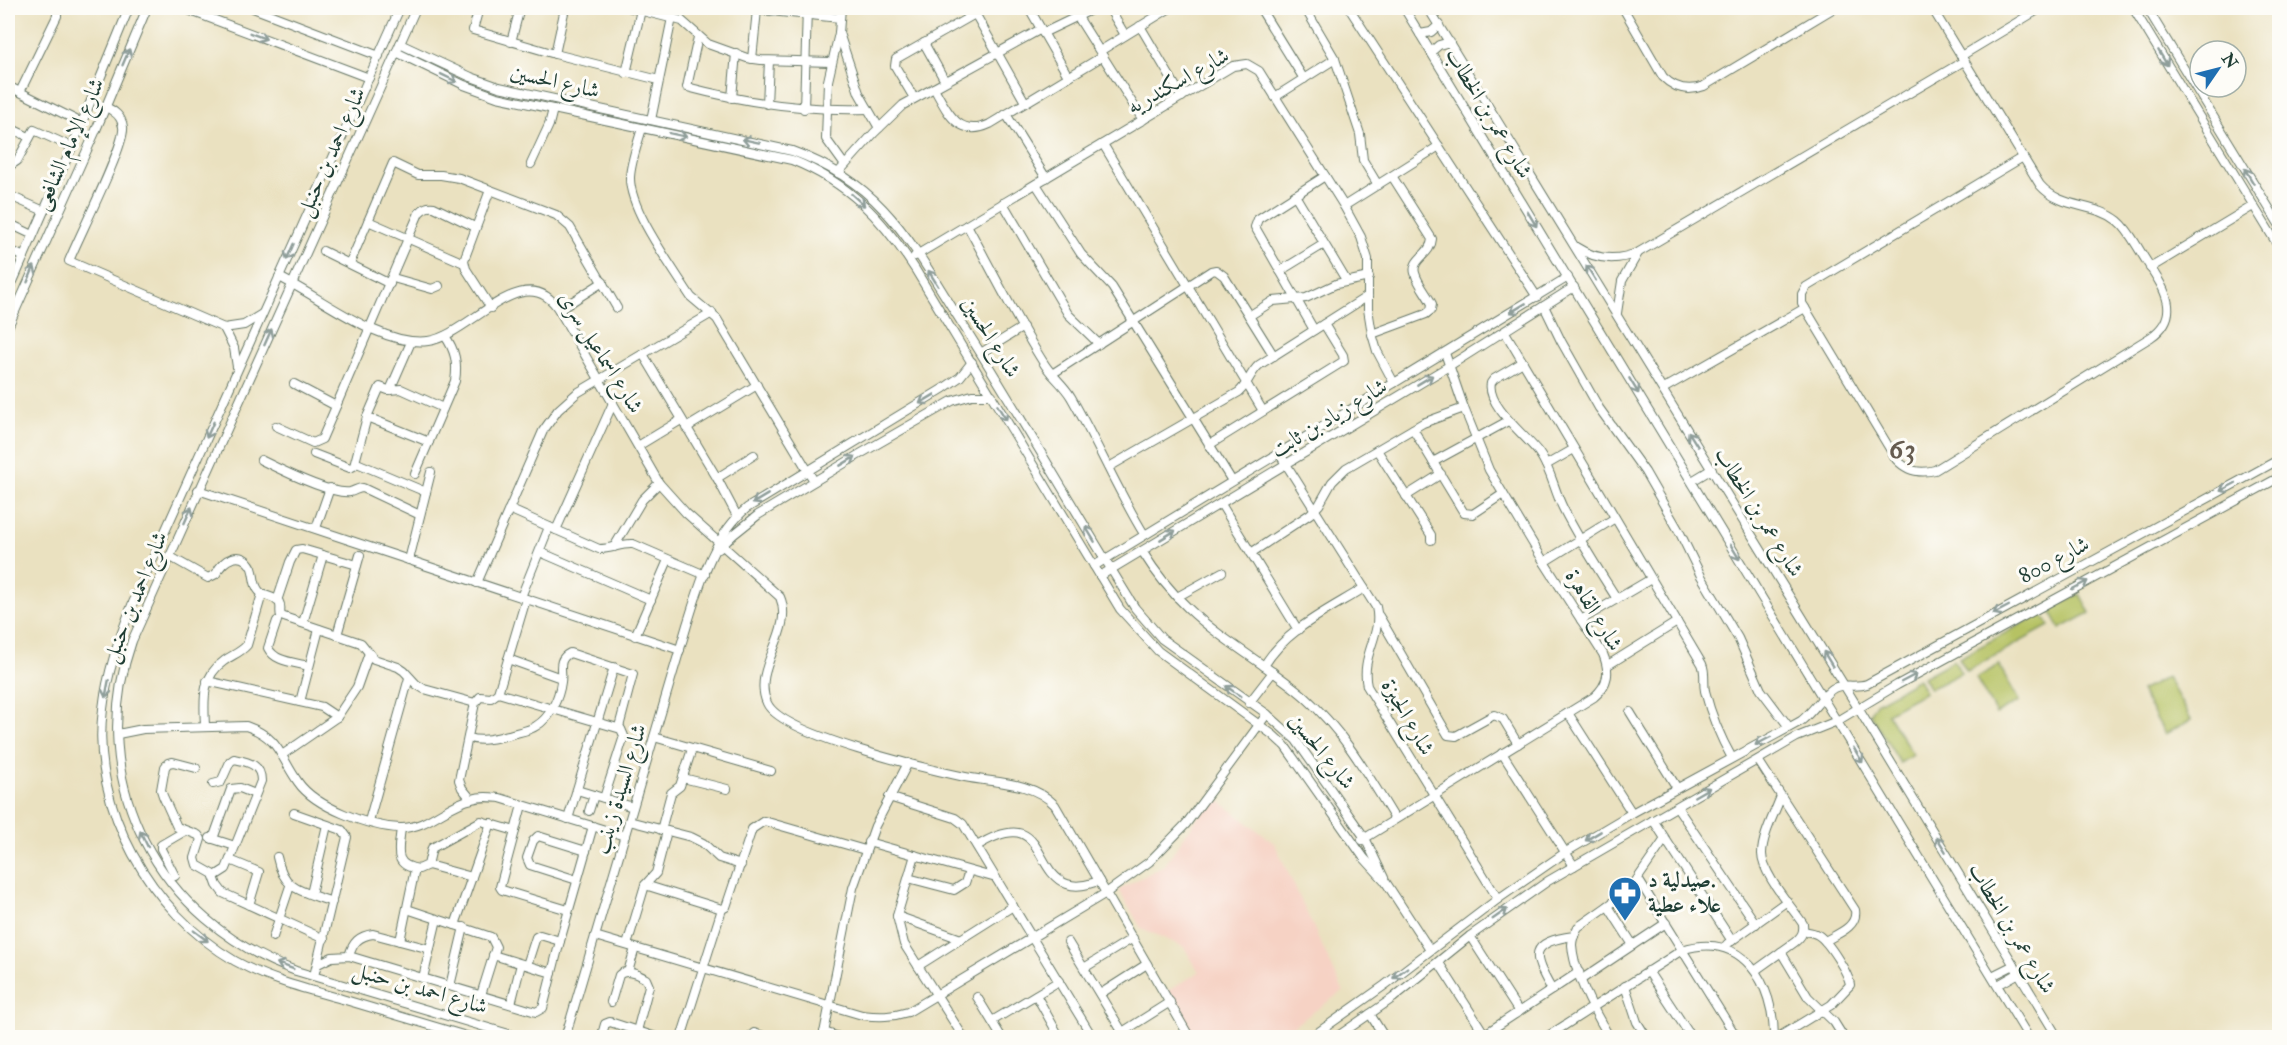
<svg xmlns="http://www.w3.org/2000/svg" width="2287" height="1045" viewBox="0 0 2287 1045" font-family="'IM FELL Double Pica',Amiri,serif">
<rect width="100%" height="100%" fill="#fdfcf7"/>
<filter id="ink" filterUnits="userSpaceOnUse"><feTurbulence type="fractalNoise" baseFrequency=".0167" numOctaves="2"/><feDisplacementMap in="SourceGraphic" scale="12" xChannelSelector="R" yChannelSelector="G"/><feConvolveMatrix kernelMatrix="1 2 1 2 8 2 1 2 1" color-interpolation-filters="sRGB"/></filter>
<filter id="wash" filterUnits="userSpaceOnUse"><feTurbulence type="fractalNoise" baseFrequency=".008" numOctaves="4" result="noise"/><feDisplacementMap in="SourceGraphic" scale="24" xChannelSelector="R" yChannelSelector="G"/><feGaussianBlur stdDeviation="1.35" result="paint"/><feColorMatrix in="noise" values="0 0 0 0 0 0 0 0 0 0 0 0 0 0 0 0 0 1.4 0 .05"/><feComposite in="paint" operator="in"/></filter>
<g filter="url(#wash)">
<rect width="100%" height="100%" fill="#eae1c0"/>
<polygon fill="#f6d2c4" points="1213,796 1275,844 1343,991 1278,1037 1193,1037 1166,992 1199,972 1184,947 1141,928 1119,890 1164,865"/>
<g fill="#b6c264" stroke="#6a804c" stroke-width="1.5">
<polygon points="2080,594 2090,613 2060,629 2050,609"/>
<polygon points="2042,613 2049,626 1967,671 1959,658"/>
<polygon points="1954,660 1961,673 1930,689 1923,677"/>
<polygon points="1999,665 2019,701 1996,714 1976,678"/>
<polygon points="2167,677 2191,720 2165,734 2141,691"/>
<polygon points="1918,679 1925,692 1887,713 1913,755 1900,763 1870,714 1876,703"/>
</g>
</g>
<g filter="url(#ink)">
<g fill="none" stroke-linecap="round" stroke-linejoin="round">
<g stroke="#667665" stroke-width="10">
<g id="minor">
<polyline points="183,8 369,78"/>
<polyline points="253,8 379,56"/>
<path d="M 400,8 L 132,605 C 119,639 107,673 103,709 C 90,808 151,912 235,961 C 269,980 306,989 342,999 C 386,1012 429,1025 473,1038"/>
<path d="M 416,8 L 132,641 C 83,782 159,922 296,971 L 522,1038"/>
<polyline points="479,8 473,30 555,54 659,80"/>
<polyline points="631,8 682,21 708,44 747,58 761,60 831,62"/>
<polyline points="741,8 840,18"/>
<polyline points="841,8 839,33 828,81 826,139 844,164"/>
<polyline points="972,8 1025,102"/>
<polyline points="1029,8 1068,76"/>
<polyline points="1109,8 1125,35"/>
<polyline points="1260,8 1304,79"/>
<polyline points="1305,8 1335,59 1360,134 1363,160 1378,185"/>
<polyline points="1349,8 1537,297"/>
<polyline points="1404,8 2029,1038"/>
<polyline points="1428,8 1858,708 2058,1038"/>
<path d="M 1623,8 L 1663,77 C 1675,89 1688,92 1704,86 L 1834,8"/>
<path d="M 1932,8 L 2040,185 C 2062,210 2094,202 2118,221 C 2128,229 2135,243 2142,254 C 2158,281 2187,312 2151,337 L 1935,470 C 1919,474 1907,471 1896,459 L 1802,303 L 1802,294 L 1806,287 L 2023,157"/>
<polyline points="2133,8 2280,249"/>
<polyline points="2147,8 2280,226"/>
<polyline points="673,9 708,8"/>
<polyline points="1078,17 1143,120"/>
<polyline points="1140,26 1182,97"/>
<polyline points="839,33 859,93 879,128"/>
<polyline points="1043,33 1095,8"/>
<polyline points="1420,34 1431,32 1439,25"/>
<path d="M 698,37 L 687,87 C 747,103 806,111 868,109"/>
<polyline points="511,42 520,8"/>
<polyline points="924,43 945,81"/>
<path d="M 400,44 L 471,77 L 499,87 L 792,151 C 825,163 858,182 883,209 C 916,244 939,288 965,328 C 1023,420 1077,515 1135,608 L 1162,639 L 1267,714 L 1296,740 L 1365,838 L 1384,878"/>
<polyline points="1100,51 1170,8"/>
<path d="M 396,52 L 464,85 L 497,97 L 792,160 C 849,183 882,218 915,269 L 1120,609 L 1158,651 L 1273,735 L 1285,746 L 1364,858 L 1385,881 L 1430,950"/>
<polyline points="1431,52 1439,45 1450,42"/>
<polyline points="555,54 565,8"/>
<polyline points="1961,56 2041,8"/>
<polyline points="752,59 757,10"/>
<polyline points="626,73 641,10"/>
<polyline points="8,86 82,123"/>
<path d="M 934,88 C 947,111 958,139 990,124 L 1103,56"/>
<polyline points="20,92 57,16 57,10 54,8"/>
<polyline points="1275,97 1335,59"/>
<polyline points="732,98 736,53"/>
<polyline points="914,98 895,66 896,59 975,14"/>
<polyline points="767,104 769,61"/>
<path d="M 105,107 C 114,110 122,117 123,127 C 126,144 78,238 69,261 L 224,328 L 244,325 L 262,314"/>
<polyline points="804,109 807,8"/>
<polyline points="1006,114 1046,178"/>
<polyline points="651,120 674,8"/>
<polyline points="8,127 29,137"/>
<path d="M 642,128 C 638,143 631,161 630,177 C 629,208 668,261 685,288 L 691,297 L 717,319 L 814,481"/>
<polyline points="1103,144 1263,411"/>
<polyline points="531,164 549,125 553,109"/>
<polyline points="8,167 17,161 34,130 72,147"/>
<polyline points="838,173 874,133 903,105 1041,29"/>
<polyline points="1036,184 1081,254 1112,287 1232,481"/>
<polyline points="490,190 464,260 466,269 491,308"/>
<polyline points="8,195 44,211"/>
<polyline points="1295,195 1346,280"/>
<polyline points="1003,203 1068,314 1099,344"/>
<polyline points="1344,206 1439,146"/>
<polyline points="368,221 464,263"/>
<polyline points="8,223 33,235"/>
<path d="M 967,225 C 993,272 1016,320 1045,365 C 1053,377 1064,385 1071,397 C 1097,442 1117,490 1144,534"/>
<path d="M 1576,247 C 1596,260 1616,262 1639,252 L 1964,61"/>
<polyline points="8,249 24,257"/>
<polyline points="323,251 390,284"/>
<polyline points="915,256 1233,66 1247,64 1259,71 1344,206 1361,237 1368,259 1368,309 1372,334 1377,351 1394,383"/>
<polyline points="350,263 393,163 418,175 441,175 459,178 556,215 570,227 617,308"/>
<polyline points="2150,268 2253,206"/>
<polyline points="1280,271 1324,244"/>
<path d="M 279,277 C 321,297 380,347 428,341 C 469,336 525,256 559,310 L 659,483 L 686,513 L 780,597 C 795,632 751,668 767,703 C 781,735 928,769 965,777 C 995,783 1032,781 1055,805 L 1190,1038"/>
<polyline points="393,278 432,289 439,286"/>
<polyline points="8,293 72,147 129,8"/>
<polyline points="1544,306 1561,341 1599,408 1645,472 1679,531 1701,576 1738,638 1761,690 1789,727"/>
<polyline points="559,310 603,282"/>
<polyline points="1617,313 1622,281 1638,253"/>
<polyline points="1249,316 1273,301 1306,298 1336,284 1369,277"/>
<polyline points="8,327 96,130 147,8"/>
<polyline points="224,328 234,348 237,367"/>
<polyline points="1314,330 1255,227 1258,219 1325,176"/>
<path d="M 1505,332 L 1702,664 C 1706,673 1703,682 1705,691 C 1711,715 1720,737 1732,758"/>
<path d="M 1372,334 L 1426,314 L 1431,310 L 1432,304 C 1427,294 1418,284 1415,273 C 1411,259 1431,255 1432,239 L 1392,176"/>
<polyline points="981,353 1023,327"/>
<polyline points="643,354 717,478 737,516"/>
<path d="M 1523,362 L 1494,379 L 1491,383 C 1486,406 1528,437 1539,453 C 1551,469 1554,490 1563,508 C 1579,540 1598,569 1617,599"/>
<polyline points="1052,374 1211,271 1216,270 1224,276 1274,356"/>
<polyline points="294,384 336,406"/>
<polyline points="1663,389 1805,308"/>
<polyline points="390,390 411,342"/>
<polyline points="367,417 429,442"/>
<path d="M 276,426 L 313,443 L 322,439 L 419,213 C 424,208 427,206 434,207 L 475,227"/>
<polyline points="686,428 757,385"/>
<polyline points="1413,429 1464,513 1473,514 1503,494"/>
<polyline points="1209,445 1344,361 1343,355 1324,324"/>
<polyline points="638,446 681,420"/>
<polyline points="1377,450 1431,535 1431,540"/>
<path d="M 1279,453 L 1376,607 C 1383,635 1360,655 1367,686 L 1498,899"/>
<polyline points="314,454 350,468 354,466 367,417 380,387 388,390 401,389 443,408"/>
<path d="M 261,460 C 279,469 332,495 350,492 C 355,491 357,488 363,488 L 420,515"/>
<polyline points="1433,462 1508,421"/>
<polyline points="357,463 426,492"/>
<polyline points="1546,465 1574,449"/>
<path d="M 1109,467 L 1239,392 C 1248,384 1250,373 1259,365 L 1368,296"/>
<path d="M 415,474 L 455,381 C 458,363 455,350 445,336"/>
<polyline points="717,478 754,455"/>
<polyline points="1692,481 1712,469"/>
<polyline points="198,490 680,650"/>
<polyline points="1406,496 1441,474"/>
<polyline points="1221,504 1298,630"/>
<path d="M 509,509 L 599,549 C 612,549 621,543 633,544 L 705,575"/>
<polyline points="316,528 330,488"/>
<polyline points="556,530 613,403"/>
<polyline points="614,547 642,500 659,483"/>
<polyline points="719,549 733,535 758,515 860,454 952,401 972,395 992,395"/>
<path d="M 1142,551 C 1155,572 1170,591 1188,608 C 1223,642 1268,665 1305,697 C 1344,732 1368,775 1395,819"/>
<polyline points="540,552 651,600"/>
<polyline points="1251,553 1310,514 1319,505 1332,482 1346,468 1423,423 1464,408"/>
<path d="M 169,556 L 208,578 L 216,574 C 223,559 242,548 252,568 C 255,576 253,584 259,591 C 264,597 274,596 279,602 C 282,607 279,611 281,616 L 361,643 L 374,659 L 398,667 L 404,671 L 416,684 L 424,689 L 475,703"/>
<polyline points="409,560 431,472"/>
<polyline points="1544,562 1615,518"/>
<polyline points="1094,566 1568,277"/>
<polyline points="1100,576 1449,366 1574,287"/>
<polyline points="477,583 543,431 558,410 577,393 712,313"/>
<polyline points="521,597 549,527"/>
<polyline points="1177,597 1222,572"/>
<polyline points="277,601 290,562 296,550 302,549 357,565"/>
<polyline points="1379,616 1448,735 1456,736 1494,715 1503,719 1518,744"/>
<polyline points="1581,620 1651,579"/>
<path d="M 277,621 L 268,648 C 275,662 294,662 308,666"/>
<polyline points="303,623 323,555"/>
<polyline points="337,635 360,555"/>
<polyline points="635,636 668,560"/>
<polyline points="508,659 561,678"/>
<polyline points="1608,665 1677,622"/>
<path d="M 1264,666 C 1286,629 1329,610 1364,588"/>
<polyline points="207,681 322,707 337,717"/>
<polyline points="498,693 621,729 624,736 604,798"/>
<polyline points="300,702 319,629"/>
<polyline points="1249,703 1273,672"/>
<polyline points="1630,712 1677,788"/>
<polyline points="1568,713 1632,813"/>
<path d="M 205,726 C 204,701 201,677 224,661 C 232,655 240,653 247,645 L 262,594"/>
<path d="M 118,734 L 143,729 L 246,726 C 280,738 279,755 298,782 C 315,807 370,827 400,828 C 427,829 447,804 472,799 C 482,796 490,797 500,798 L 625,836"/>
<polyline points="654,737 771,771"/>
<path d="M 468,738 C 483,742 495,738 509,735 C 518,732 529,731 536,726 C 550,718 559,698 561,682 C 563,671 556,660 570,653 L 633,674 L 619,727"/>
<polyline points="1502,753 1574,866"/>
<polyline points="282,755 337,717 357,687 369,653"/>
<path d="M 1758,760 L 1855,910 C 1858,927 1837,934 1825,941"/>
<polyline points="196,768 173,762 168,763 165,767 161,790 163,796 177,827 198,835 201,839 195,858 197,865 213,874 217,885 223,893 324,939"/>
<polyline points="683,778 727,789"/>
<path d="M 213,784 L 221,782 L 230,762 L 234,759 C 248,762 261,764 261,781 L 226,869 L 215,876"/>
<polyline points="577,790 633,807"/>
<polyline points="889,797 955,818 963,824 1093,1038"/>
<polyline points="471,799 462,788 459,780 475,703 480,697 491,698 498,693 526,599"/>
<polyline points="522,805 500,887 502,890 568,910"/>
<polyline points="1677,807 1756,924"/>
<polyline points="589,811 594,795"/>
<polyline points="294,813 342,830 347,837 314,976"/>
<polyline points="568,819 614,667"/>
<polyline points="1653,820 1732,941"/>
<polyline points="369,821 409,678"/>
<polyline points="629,821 691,837 703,843 719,858 741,865"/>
<path d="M 401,828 C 399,849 392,866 419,869 L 428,865 L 432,848 L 481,821 L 515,831"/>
<polyline points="661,830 671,793 680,786 692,749"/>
<polyline points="210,838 235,846"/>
<polyline points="213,839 231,789 240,788 255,794"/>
<path d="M 1362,840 L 1594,697 C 1609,684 1610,671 1603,654 L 1544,562 L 1489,470 L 1464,408 L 1445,353"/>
<polyline points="868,842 996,878"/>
<path d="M 977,846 C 1046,804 1031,871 1067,884 C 1078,888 1089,884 1099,881"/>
<polyline points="915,855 897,916 904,944 964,1038"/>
<path d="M 277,857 C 284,892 303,891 332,902"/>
<polyline points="230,860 259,872 249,905"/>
<polyline points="428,865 472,877"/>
<polyline points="175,876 161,849 161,845 185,831"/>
<polyline points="908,878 954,890 965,883 969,871"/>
<polyline points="1638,879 1737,1038"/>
<polyline points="577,880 530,865 527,858 533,841 538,836 586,851"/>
<polyline points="645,885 722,909 726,907 752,829 764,821 865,850"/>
<polyline points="311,894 327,825"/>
<polyline points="1608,906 1633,945"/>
<polyline points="407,909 491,937 496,947 481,995"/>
<polyline points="897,916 961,939"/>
<polyline points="455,925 491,823"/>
<path d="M 595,936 L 862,1015 C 879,1017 892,1017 908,1012 L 1106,893 L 1149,862 L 1186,824 L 1267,714"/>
<polyline points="1470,936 1519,1012"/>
<polyline points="273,937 290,886"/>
<polyline points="400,941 415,869"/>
<polyline points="1068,942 1126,1038"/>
<polyline points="1727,944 1787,901"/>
<polyline points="627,945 645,885 656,873 667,831"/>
<polyline points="1781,952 1808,997 1834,1022 1844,1038"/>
<polyline points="493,955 552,973"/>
<path d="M 349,956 C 353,942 359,936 373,934 L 430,949"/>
<polyline points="1439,963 1487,1038"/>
<polyline points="318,964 332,957 349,956 536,1012 543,1008 560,941 593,826"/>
<polyline points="527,965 536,937 540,935 560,941"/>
<polyline points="918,966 1013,906"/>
<polyline points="1084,968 1133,938"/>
<path d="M 1756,970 L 1795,942 C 1802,936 1804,932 1803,924 C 1792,907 1762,874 1762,854 C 1762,836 1775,813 1781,796"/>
<polyline points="1648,971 1692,1038"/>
<polyline points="628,972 635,948"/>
<polyline points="1992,976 2014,965"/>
<polyline points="423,978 437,919"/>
<polyline points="1582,979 1666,923"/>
<polyline points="1998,985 2019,973"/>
<polyline points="450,986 464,927"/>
<polyline points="1625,986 1637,1022 1647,1038"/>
<path d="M 1552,990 C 1532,955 1528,942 1574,936"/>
<polyline points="1100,994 1147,964"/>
<polyline points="1036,995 1060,1038"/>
<polyline points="977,997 1002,1038"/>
<path d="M 611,1002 L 619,975 C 626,968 639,975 646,979 L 649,986 L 637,1031"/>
<polyline points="511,1004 521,964"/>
<polyline points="1370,1014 1385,1038"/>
<polyline points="992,1021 1059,981"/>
<polyline points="824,1032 842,1038"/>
<polyline points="1485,1034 1579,972"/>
<path d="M 565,1038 L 687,625 C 700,584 713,536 747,508 L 944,388 L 960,377 L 972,362"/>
<polyline points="601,1038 605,1024 610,1022 659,1038"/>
<polyline points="681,1038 722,909"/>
<polyline points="748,1038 754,1033 770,1038"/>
<polyline points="823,1038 853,888 875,826 908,763"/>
<polyline points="1113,1038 1170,1002"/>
<path d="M 1310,1038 L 1385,985 L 1498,899 L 1566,852 L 1632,813 L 1801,721 C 1812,713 1825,692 1834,688 C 1845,683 1856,688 1867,684 L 2280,459"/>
<polyline points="1335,1038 1393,998 1470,936 1548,881 1797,737 1837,721 1897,685 2280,477"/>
<path d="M 1545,1038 L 1682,950 C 1743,930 1774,984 1774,1038"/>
<path d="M 1610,1038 C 1595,1013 1574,975 1572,945 C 1572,938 1575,933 1578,927 L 1629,891 L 1665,839"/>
<path d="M 1777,1038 L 1831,1005 L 1850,985 C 1849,974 1828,941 1818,935 C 1813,932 1808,932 1803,931"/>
</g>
</g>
<use href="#minor" stroke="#fff" stroke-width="8"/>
</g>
<defs><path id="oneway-shaft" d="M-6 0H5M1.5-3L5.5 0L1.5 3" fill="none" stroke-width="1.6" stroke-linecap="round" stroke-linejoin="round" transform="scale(1.5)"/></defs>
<g stroke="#8f9e9a">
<use href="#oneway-shaft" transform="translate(258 36) rotate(21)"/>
<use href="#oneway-shaft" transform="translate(126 57) rotate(-67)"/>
<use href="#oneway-shaft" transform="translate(2163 58) rotate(59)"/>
<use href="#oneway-shaft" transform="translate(449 78) rotate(26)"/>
<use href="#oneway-shaft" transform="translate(678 135) rotate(12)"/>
<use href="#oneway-shaft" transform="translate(751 141) rotate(-168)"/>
<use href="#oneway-shaft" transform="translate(2249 176) rotate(-121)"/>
<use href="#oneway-shaft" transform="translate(858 200) rotate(42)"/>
<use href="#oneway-shaft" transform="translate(1532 219) rotate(59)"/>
<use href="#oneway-shaft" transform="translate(290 252) rotate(114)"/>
<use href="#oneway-shaft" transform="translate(1591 273) rotate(-122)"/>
<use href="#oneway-shaft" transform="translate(31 274) rotate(-67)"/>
<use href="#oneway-shaft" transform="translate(933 278) rotate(-122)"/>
<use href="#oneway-shaft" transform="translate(1518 308) rotate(149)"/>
<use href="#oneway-shaft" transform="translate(268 337) rotate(-66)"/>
<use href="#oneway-shaft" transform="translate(1425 380) rotate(-31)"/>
<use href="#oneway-shaft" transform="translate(1634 386) rotate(59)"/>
<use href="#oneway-shaft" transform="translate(927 399) rotate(149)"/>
<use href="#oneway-shaft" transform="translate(1002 413) rotate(59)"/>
<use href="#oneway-shaft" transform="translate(210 430) rotate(114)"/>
<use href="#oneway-shaft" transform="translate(1693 439) rotate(-122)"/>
<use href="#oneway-shaft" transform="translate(848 461) rotate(-31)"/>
<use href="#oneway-shaft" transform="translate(2228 487) rotate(152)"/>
<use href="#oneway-shaft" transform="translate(760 499) rotate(149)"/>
<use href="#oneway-shaft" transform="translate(188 515) rotate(-66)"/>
<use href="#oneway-shaft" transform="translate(1090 534) rotate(-121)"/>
<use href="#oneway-shaft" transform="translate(1168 535) rotate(-31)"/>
<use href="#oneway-shaft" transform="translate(1735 552) rotate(59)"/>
<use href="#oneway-shaft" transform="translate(2080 585) rotate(-28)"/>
<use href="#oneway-shaft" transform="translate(2001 610) rotate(152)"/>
<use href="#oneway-shaft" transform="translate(1828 659) rotate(-121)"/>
<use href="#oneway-shaft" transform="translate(1909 678) rotate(-28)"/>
<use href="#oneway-shaft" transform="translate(107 689) rotate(101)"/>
<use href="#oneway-shaft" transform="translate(1233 691) rotate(-145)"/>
<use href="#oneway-shaft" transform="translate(1763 741) rotate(152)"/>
<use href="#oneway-shaft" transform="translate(1858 755) rotate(59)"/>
<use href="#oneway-shaft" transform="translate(1702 792) rotate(-30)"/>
<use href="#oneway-shaft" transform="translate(1593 836) rotate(149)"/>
<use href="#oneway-shaft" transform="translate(144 839) rotate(-116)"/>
<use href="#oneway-shaft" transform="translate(1941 844) rotate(-121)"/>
<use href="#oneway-shaft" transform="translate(1500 914) rotate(-35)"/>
<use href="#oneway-shaft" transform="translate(201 936) rotate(37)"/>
<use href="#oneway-shaft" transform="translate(285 966) rotate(-160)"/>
<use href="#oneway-shaft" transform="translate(1400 973) rotate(143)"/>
</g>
</g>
<defs>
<g id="pharmacy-pin" transform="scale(1.725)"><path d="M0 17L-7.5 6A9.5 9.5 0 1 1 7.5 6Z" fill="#1f6fb2" stroke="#fdfcf7"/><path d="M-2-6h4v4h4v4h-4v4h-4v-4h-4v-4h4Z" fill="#fff"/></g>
</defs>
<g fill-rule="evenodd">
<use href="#pharmacy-pin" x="1625" y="893"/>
</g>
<g text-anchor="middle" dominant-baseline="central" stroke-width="6" stroke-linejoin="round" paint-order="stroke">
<g font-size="22" fill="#1f3d34" stroke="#fdfcf7">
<text transform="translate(555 81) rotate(13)">شارع الحسين</text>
<text transform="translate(1178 81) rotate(-29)">شارع اسكندريه</text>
<text transform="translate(1489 113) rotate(59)">شارع عمر بن الخطاب</text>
<text transform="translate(69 144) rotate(-66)">شارع الإمام الشافعى</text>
<text transform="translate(331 152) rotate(-66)">شارع احمد بن حنبل</text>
<text transform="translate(991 337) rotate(58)">شارع الحسين</text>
<text transform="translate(601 352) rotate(58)">شارع اسماعيل سرى</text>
<text transform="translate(1329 418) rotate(-31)">شارع زياد بن ثابت</text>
<text transform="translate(1759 512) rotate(58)">شارع عمر بن الخطاب</text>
<text transform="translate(2054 560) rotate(-28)">شارع 800</text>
<text transform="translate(135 597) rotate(-68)">شارع احمد بن حنبل</text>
<text transform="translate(1594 610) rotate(59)">شارع القاهرة</text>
<text transform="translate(1408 717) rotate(60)">شارع الجيزة</text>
<text transform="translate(1322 751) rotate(51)">شارع الحسين</text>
<text transform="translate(620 789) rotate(-73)">شارع السيدة زينب</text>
<text transform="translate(2012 928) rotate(59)">شارع عمر بن الخطاب</text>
<text transform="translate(420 988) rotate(16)">شارع احمد بن حنبل</text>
</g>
<g font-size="22" font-weight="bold" fill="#1f3d34" stroke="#fdfcf7" text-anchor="start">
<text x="1648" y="880">صيدلية د.<tspan x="1648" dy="25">علاء عطية</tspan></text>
</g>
<g font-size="28" font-weight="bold" letter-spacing="1.5" fill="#665c50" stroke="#fdfcf7">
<text x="1903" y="449">63</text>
</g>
</g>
<rect width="2287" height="1045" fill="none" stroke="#fdfcf7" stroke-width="30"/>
<g transform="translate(2218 69) rotate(55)"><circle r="28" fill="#fdfcf7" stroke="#a4b0a9" stroke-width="1.5"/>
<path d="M0-4.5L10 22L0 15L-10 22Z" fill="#1f6fb2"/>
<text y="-9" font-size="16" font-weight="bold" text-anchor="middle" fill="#1f3d34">N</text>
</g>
</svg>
